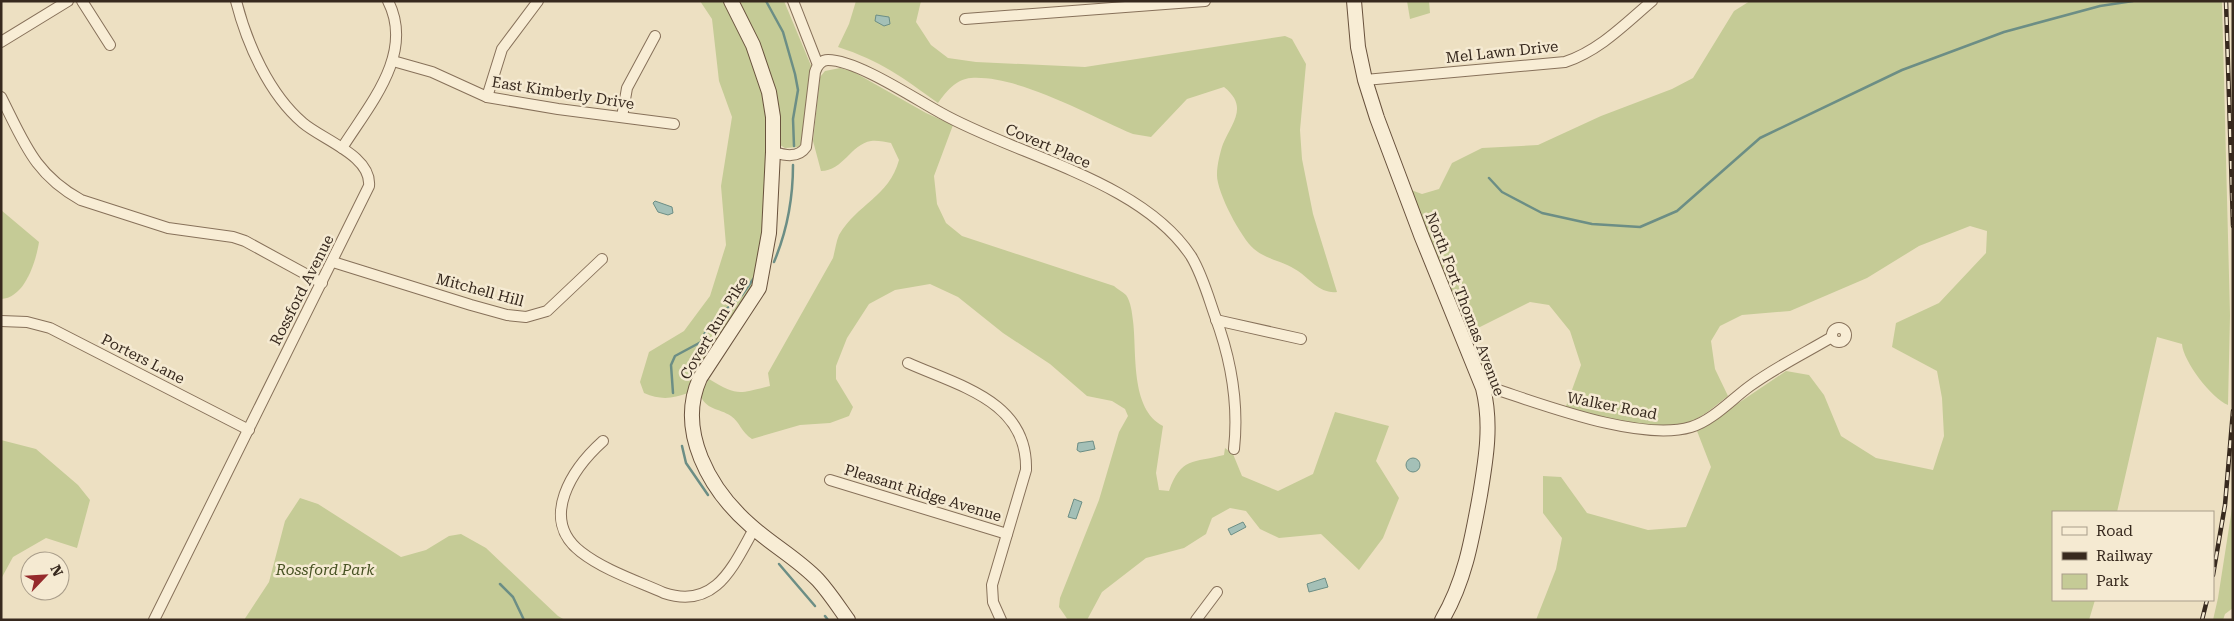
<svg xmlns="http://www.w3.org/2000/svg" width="2234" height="621" viewBox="0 0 2234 621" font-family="'Roboto Serif',serif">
<rect width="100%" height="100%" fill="#ede0c2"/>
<g fill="#c5cb96">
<path d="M 700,1 L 726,1 L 744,38 L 762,84 L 767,118 L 765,203 L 755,286 L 693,377 L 688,393 C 672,399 660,400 644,393 L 640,382 L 649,352 L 684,331 L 710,296 L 726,245 L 721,186 L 732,117 L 719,81 L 712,19 Z"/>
<polygon points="740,1 784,1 812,68 803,142 798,147 785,148 780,145 763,56"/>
<path d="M 856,1 L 921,1 L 916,22 L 931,45 L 948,58 L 976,62 L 1085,67 L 1285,36 L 1292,39 L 1306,64 L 1300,130 L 1302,159 L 1313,214 L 1337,292 C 1320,294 1310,279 1298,271 C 1284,261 1267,260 1254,249 C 1241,238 1216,191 1217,174 C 1217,166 1220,152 1223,144 C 1232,122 1249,107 1224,87 L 1187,99 L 1151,137 L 1133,134 C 1088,115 1019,75 971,78 C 956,79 946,92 938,103 C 902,77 881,61 838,47 L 849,24 Z"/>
<polygon points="1407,1 1429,1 1430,13 1410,19"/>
<path d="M 1750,1 L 2222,1 L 2230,315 L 2228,405 C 2212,399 2183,361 2182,344 L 2157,337 L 2117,512 L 2053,512 L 2053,600 L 2095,600 L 2089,620 L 1536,620 L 1556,569 L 1562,538 L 1543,513 L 1543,476 L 1561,477 L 1587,513 L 1648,530 L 1686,527 L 1711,467 L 1697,431 L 1786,371 L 1809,375 L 1824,395 L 1841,436 L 1876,458 L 1933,470 L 1944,436 L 1942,398 L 1937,371 L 1892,347 L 1896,323 L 1939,303 L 1986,253 L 1987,231 L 1970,226 L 1919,246 L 1867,278 L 1790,311 L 1742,315 L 1720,326 L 1711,341 L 1715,369 L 1728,396 C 1717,404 1703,417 1690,422 C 1655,433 1601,416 1565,409 L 1581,365 L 1570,331 L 1549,305 L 1530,302 L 1478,328 L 1468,338 L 1411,190 L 1422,194 L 1439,189 L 1452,163 L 1482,148 L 1538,145 L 1601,116 L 1672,89 L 1693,78 L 1734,11 Z"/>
<path d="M 840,68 L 852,71 L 926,113 L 953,125 L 934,176 L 937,204 L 946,223 L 962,236 L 1114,286 C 1117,289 1123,292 1126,295 C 1131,302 1132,313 1133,321 C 1137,353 1130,409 1163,426 L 1156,473 L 1159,490 L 1169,491 C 1181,457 1193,463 1224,455 L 1225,448 L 1233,454 L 1242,476 L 1278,491 L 1313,474 L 1335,412 L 1389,426 L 1376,461 L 1399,498 L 1383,538 L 1359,570 L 1321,534 L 1279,538 L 1260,529 L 1246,511 L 1230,508 L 1212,518 L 1206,534 L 1184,548 L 1146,558 L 1102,592 L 1087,620 L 1068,620 L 1059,607 L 1060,598 L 1099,500 L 1119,432 L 1128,416 L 1125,409 L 1112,401 L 1087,396 L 1050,364 L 1003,333 L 958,297 L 930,284 L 895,290 L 869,304 L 847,338 L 836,366 L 836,379 L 853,407 L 849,416 L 830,423 L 800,425 L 752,439 C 741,432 740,422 731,416 C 719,408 705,410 700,394 L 709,379 C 737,396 738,394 770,386 L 768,373 L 833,258 C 835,251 836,242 839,235 C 857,204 889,197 899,160 L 891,143 C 885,142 877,140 871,141 C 851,144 843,171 821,171 L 813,141 L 820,77 L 825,71 Z"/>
<path d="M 1,210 L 39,242 C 36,261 25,298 1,299 Z"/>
<polygon points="1,440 36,449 78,485 90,500 77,548 46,538 13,557 1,579"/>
<polygon points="300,498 318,504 401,557 426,550 449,536 461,534 486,548 558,616 565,620 244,620 269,582 285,521"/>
<polygon points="2233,502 2233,608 2225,614 2223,620 2213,620 2218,598"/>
</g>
<g fill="#a4c0b7" stroke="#6c8e85">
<polygon points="876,15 889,17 890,24 884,26 875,21"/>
<polygon points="655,201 672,207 673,213 668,215 658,212 653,203"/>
<polygon points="1093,441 1095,449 1080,452 1077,450 1078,443"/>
<circle cx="1413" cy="465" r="7"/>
<polygon points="1074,499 1082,502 1076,519 1068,517"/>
<polygon points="1243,522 1246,527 1231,535 1228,529"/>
<polygon points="1325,578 1328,587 1309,592 1307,584"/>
</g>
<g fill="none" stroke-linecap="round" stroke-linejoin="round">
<g stroke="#6c8e85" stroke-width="2.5">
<polyline points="766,1 783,32 795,74 798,90 793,119 794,146"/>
<polyline points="1489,178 1502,192 1542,213 1592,224 1640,227 1677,211 1760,138 1902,70 2004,32 2100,6 2133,1"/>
<path d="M 774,262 C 787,231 793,199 793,165"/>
<polyline points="673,393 671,365 675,356 701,342 708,326 742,295 754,278"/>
<polyline points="682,446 686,463 708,495"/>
<polyline points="779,564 815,606"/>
<polyline points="500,584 513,597 524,620"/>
<polyline points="825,616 828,620"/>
</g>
<g stroke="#87715a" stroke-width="12">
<g id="street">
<polyline points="82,1 110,45"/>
<polyline points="793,1 818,65"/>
<polyline points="965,19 1205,1"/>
<polyline points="1,42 68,1"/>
<polyline points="393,61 432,72 487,97 558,109 674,124"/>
<path d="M 1365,80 L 1565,62 C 1599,51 1625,24 1652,1"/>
<path d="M 1,97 C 24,142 34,174 81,200 L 168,228 L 233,237 L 245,241 L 322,283"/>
<polyline points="487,97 502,49 538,1"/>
<polyline points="622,117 627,88 655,36"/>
<path d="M 342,148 C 369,105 415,54 388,1"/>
<path d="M 773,152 C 784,155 798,159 806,147 L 815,72 C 817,66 821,60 828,60 C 857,60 915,99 941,113 C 1017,156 1141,180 1191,256 C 1202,274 1208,296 1215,316 C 1231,359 1239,403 1234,449"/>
<polyline points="333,262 471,305 507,315 526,317 547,311 602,259"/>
<polyline points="1216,320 1301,339"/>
<polyline points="1,321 27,322 50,328 249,430"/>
<circle cx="1839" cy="335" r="7"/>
<path d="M 908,363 C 959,386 1028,401 1026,470 L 992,585 L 993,602 L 1001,620"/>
<path d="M 1483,388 L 1495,389 C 1544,405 1641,442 1691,427 C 1712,421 1732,399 1750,386 C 1776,367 1805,353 1832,337"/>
<path d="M 603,441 C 573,468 538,519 581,552 C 604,570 637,581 664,593 C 716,610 733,566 754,529"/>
<polyline points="830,480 1007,534"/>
<path d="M 154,620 L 369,186 C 372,156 323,140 303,123 C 269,94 247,44 236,1"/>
<polyline points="1196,620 1217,592"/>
</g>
</g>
<g stroke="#69523d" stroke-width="16">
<g id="secondary">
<path d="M 731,1 L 753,45 L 769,92 L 773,117 L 773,152 L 769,233 L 759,288 L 700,378 C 676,431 710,490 750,525 C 772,545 798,559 818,580 C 829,592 838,606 848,620"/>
<path d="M 1354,1 L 1358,47 L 1365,80 L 1377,118 L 1421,235 L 1483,388 C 1492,424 1486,459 1480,495 C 1472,539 1465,581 1442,620"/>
</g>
</g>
<use href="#street" stroke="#f8edd5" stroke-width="10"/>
<use href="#secondary" stroke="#f8edd5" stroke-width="14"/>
<g stroke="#37291e" stroke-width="4.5">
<g id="rail">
<polyline points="2226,1 2233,226"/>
<polyline points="2213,575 2225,505 2233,411"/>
<polyline points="2202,620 2207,600"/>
</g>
</g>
<use href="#rail" stroke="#f5ead2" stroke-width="2.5" stroke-dasharray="8" stroke-linecap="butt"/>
</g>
<g text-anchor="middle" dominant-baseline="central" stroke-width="5" stroke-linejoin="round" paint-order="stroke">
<g font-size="15" fill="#37291e" stroke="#f5ead2">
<text transform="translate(1502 52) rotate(-6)">Mel Lawn Drive</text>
<text transform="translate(563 93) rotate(9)">East Kimberly Drive</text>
<text transform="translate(1048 146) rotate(23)">Covert Place</text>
<text transform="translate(302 290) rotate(-63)">Rossford Avenue</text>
<text transform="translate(480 290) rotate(15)">Mitchell Hill</text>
<text transform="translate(1465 304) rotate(69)">North Fort Thomas Avenue</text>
<text transform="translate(714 328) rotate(-59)">Covert Run Pike</text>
<text transform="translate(143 359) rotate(27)">Porters Lane</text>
<text transform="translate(1612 406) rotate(11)">Walker Road</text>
<text transform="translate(923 493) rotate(17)">Pleasant Ridge Avenue</text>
</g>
<g font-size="15" font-style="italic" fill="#485324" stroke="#f5ead2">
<text x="325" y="570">Rossford Park</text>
</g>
</g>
<rect width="2234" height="621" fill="none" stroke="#37291e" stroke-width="5"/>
<rect x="2052" y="511" width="162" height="90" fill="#f5ead2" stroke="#a99d8a"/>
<rect x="2062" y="527" width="25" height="8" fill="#f8edd5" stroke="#a99d8a"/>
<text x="2096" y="536" font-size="15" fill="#37291e">Road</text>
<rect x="2062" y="552" width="25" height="8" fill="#37291e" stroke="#a99d8a"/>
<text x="2096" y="561" font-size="15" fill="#37291e">Railway</text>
<rect x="2062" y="574" width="25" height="15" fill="#c5cb96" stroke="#a99d8a"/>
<text x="2096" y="586" font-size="15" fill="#37291e">Park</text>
<g transform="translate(45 576) rotate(65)"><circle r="24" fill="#f5ead2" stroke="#a99d8a"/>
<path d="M0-4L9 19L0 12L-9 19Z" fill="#952a2c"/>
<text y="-8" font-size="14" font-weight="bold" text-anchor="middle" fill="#37291e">N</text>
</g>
</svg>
